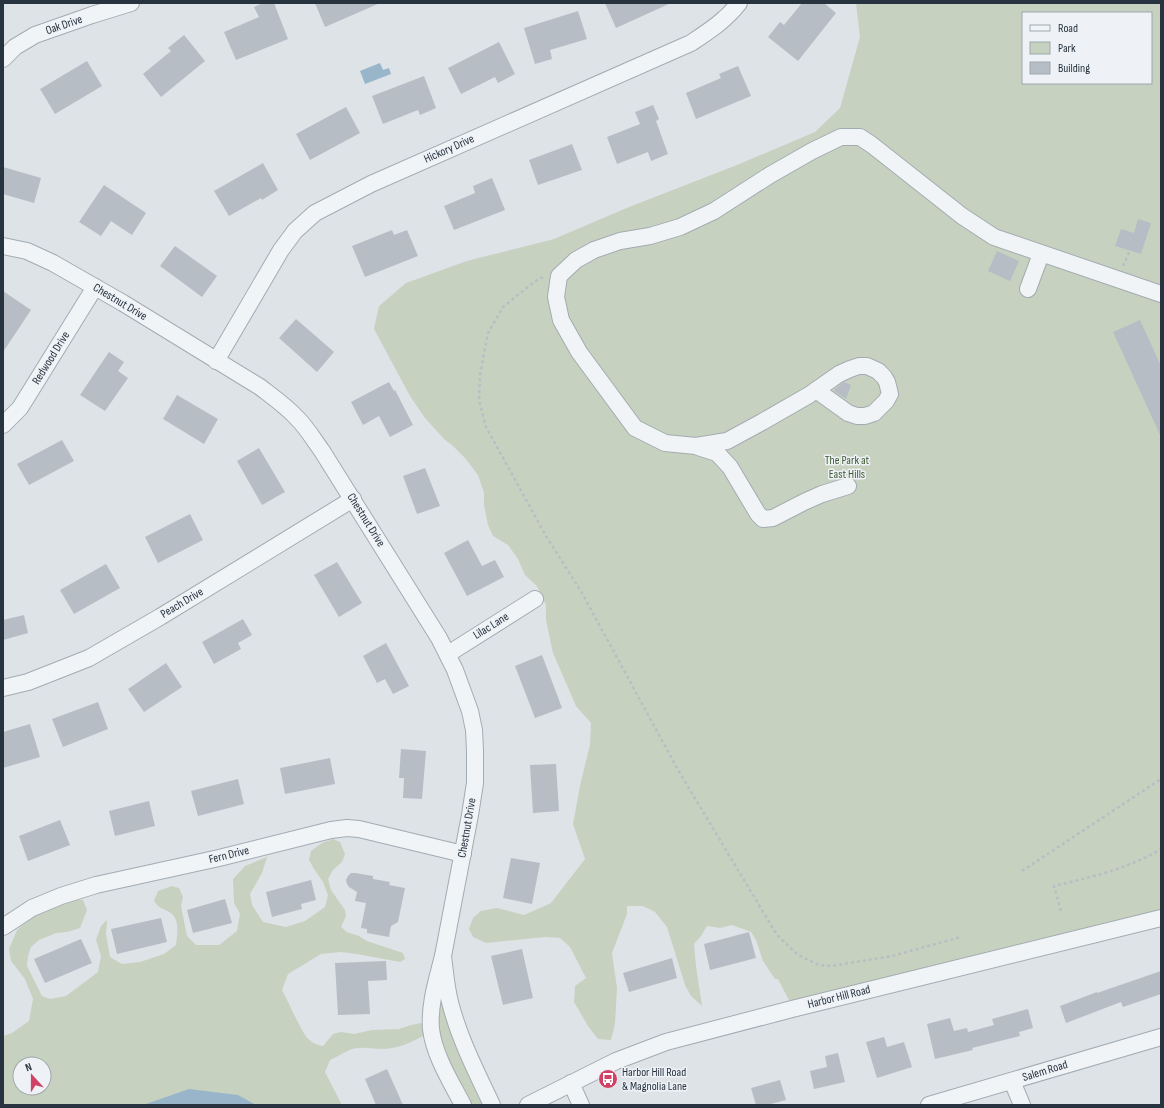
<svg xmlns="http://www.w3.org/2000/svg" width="1164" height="1108" viewBox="0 0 1164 1108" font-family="'Sofia Sans Condensed',sans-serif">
<rect width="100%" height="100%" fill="#dee3e8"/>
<g fill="#c6d2bf" fill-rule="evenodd">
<path d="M 856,3 L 1161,3 L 1161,919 L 793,1008 L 778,979 L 775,979 L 763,961 L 756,940 L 751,932 L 732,925 L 720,928 L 707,926 L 701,936 L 694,944 L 696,966 L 702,1006 L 691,996 L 685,985 L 667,927 L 655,912 L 643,906 L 627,906 L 627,914 L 612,953 L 617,988 L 615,1024 L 611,1040 L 598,1039 L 588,1026 L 574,1002 L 575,986 L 586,978 L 570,947 L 560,938 L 545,937 L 486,943 L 473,937 L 469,929 L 473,918 L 481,911 L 497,908 L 524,915 L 551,903 L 585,859 L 573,824 L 581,781 L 590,745 L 591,723 L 576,706 L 553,653 L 546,620 L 546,605 L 537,586 L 525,575 L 518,559 L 508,545 L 493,536 L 488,525 L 484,505 L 484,493 L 478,475 L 465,458 L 452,445 L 445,440 L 425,418 L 410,396 L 374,329 L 379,306 L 406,283 L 467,261 L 554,239 L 629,207 L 737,165 L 815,132 L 840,108 L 860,37 ZM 1023,13 L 1151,13 L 1151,83 L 1023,83 Z"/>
<path d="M 333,839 L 340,842 L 345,854 L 342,862 L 333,870 L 328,879 L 331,890 L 345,910 L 346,916 L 341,927 L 347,932 L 359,936 L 367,941 L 403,953 L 405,959 L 400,962 L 357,954 L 341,952 L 321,954 L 288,974 L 282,990 C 289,1003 297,1022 305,1035 C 309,1041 316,1045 323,1046 L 333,1034 L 341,1032 L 354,1034 L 372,1030 L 399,1029 L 411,1025 L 421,1023 L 425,1029 L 423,1036 C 410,1043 397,1049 381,1049 C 374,1049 367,1047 359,1048 C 349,1048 340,1056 330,1060 L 325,1072 L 342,1105 L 3,1105 L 3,1036 L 12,1033 L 29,1021 L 33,999 L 25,979 L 11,961 L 9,949 L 17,930 L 37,912 L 74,899 L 83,900 L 87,910 L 80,928 L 67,932 L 56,933 L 39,940 L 31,947 L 28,956 L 27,966 L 42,996 L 50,999 L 66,996 L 98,972 L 101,956 L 96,940 L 101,926 L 107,920 L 106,934 L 110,957 L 122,964 L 140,962 L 164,954 L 176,945 C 177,936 180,921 172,914 C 165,908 161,911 154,901 L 158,891 L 172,886 L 179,888 L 183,897 L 181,906 L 187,936 L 196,945 L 219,945 L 237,931 L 240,914 L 234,903 L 233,879 L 245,866 L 267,857 L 262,873 L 250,894 L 252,905 L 263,922 L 286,927 L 305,921 L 325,907 L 328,895 L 323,882 L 314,869 L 309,860 L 311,851 L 322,843 ZM 20,1064 L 44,1064 L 44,1088 L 20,1088 Z"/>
<polygon points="446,980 492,1105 463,1105 431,1029"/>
</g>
<g fill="#99b5c9">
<polygon points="380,63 383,70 389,68 391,74 365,84 360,71"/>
<polygon points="189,1089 238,1095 256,1105 143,1105"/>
</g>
<g fill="#b6bdc5">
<polygon points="263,3 274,3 288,39 236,60 224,32 259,17 254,7"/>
<polygon points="315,3 380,3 325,27"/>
<polygon points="605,3 671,3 616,28"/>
<polygon points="802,3 824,3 836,13 798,61 768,37 780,22 784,25"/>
<polygon points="578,11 587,39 550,50 552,59 535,64 524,28"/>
<polygon points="184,35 205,61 161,97 143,74 171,51 168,48"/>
<polygon points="499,42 515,74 498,83 495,77 461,94 448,68"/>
<polygon points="87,61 102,86 55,114 40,89"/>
<polygon points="738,66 751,96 696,119 686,93 721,78 719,74"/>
<polygon points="424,76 436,108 420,115 418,110 383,124 372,96"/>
<polygon points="653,105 659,119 656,121 668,154 651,161 648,152 617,164 607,137 640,124 635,112"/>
<polygon points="346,107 360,133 310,160 296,134"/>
<polygon points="572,144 582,170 538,185 529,160"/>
<polygon points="263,163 278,190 262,200 261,198 229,216 214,191"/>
<polygon points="3,167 41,178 34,203 3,194"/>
<polygon points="492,178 505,210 454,230 444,206 475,193 473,186"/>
<polygon points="104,185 146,213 132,235 111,221 101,236 79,222"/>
<polygon points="1138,219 1151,223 1141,254 1115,246 1121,229 1134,233"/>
<polygon points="392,230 394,235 407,230 418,256 365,277 352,246"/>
<polygon points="175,246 217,276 202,297 160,266"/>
<polygon points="997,251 1019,261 1010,281 988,271"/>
<polygon points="3,291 31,310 3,352"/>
<polygon points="296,319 334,352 317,372 279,338"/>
<polygon points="1140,320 1161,366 1161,437 1113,332"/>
<polygon points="109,352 124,362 118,371 128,378 105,411 80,395"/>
<polygon points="389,382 394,391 395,390 413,425 390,437 379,416 363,425 351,402"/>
<polygon points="844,382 851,385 846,399 834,391 835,389"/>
<polygon points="177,395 218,419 204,444 163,419"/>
<polygon points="62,440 74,461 29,485 17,464"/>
<polygon points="259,448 285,492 262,505 237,461"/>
<polygon points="425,468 440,506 417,514 403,476"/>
<polygon points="190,514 203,540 158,563 145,537"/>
<polygon points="468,540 482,566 495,560 504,577 467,596 444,553"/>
<polygon points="337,562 362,603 339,617 314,575"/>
<polygon points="106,564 120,588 74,614 60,590"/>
<polygon points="24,615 28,633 3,640 3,620"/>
<polygon points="243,619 252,635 238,643 241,649 214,664 202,642"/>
<polygon points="386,643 409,686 393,694 385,679 377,683 363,656"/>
<polygon points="542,655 562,708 535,718 515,666"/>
<polygon points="166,663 182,687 144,712 128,689"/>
<polygon points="98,702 108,729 63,747 52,719"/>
<polygon points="30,724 40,757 3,768 3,732"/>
<polygon points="401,749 426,751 422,799 403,798 404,778 399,778"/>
<polygon points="330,758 335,784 285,794 280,768"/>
<polygon points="556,764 559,811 533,813 530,765"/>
<polygon points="238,779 244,804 198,816 191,791"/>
<polygon points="149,801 155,826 115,836 109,811"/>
<polygon points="60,820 70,845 28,861 19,836"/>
<polygon points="511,858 540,863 532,904 503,898"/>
<polygon points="351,873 355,873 373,876 373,879 390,882 389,885 405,888 398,922 391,926 389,937 367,933 367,929 361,928 366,903 355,901 357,892 349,887 347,884 346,880 348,876"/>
<polygon points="311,880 316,900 301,904 302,909 272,917 266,892"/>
<polygon points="225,899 232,923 193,933 187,910"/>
<polygon points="161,918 167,942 117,954 111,929"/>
<polygon points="749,932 756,958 710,970 704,944"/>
<polygon points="81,939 92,963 45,983 34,959"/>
<polygon points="522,949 533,998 503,1005 491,956"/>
<polygon points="672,958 677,978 629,992 623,973"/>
<polygon points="386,961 387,980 368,981 370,1014 338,1015 335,963"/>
<polygon points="1161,971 1161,994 1123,1007 1121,1002 1066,1023 1060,1006 1097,992 1097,993"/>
<polygon points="1028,1009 1033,1028 1019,1032 1020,1036 972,1048 973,1050 935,1059 927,1024 950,1018 954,1031 967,1028 968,1032 994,1025 992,1019"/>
<polygon points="884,1037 887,1047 904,1042 912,1067 877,1078 866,1042"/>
<polygon points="838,1053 845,1082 814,1089 810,1071 827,1067 825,1056"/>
<polygon points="387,1069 403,1105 376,1105 365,1079"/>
<polygon points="780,1080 786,1100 767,1105 756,1105 751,1088"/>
</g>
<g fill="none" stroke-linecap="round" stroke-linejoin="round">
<g stroke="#a3abb2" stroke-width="18">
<g id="minor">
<polyline points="3,59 15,47 35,35 92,15 131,3"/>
<path d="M 3,246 L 27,251 L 53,263 L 123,303 L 260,387 C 273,397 286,406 297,418 C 307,428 314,440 322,451 L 439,638 L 455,670 L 470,711 L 474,730 L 475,751 L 475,783 L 470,815 L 443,956"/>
<polyline points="1028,289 1041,254"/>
<path d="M 216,361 L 281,250 L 295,231 L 315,213 L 371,184 L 691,43 C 709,31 726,20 739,3"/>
<polyline points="816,390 848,413 857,416 865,416 874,413 886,401 890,394 887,382 884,377 878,371 867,366 859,366 850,369 839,374 809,395 762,422 727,441 696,446 665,443 635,428 579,352 561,320 556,297 559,276 576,260 594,250 620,241 650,236 680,227 714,211 770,175 812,151 841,137 860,137 872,145 962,216 994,237 1161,294"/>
<polyline points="3,425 20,408 95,287"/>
<polyline points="698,447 717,453 730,467 758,514 763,519 773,518 804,502 822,494 848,486"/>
<polyline points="448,654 535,599"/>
<polyline points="3,688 28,682 89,658 160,617 353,499"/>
<polyline points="3,927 32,908 61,896 96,885 219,858 331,830 347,828 359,829 463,854"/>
<polyline points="1012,1081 1022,1105"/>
<polyline points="571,1083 581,1105"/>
<path d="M 463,1105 C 451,1082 434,1055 431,1029 C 429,1004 437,980 443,956 C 445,971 446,987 450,1002 C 459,1038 476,1071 492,1105"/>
<polyline points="528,1105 616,1061 666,1042 792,1009 1161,918"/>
<polyline points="929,1105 1161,1037"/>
</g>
</g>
<g stroke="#b8bec3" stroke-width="2.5" stroke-dasharray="3 3" stroke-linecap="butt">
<polyline points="1123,266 1130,250"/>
<polyline points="543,277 534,282 503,307 488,333 480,375 479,400 486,427 546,536 582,593 678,770 777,935 798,955 819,965 832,966 892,956 961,937"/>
<polyline points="1022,871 1161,779"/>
<path d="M 1061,911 L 1054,886 C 1091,877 1128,869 1161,849"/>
</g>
<use href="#minor" stroke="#f1f4f6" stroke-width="16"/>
</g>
<defs>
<g id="bus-disc" transform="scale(1)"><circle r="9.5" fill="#d04166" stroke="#eef2f6"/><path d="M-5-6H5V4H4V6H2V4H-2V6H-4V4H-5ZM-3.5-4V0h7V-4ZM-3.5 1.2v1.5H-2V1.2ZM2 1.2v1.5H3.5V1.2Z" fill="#fff"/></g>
</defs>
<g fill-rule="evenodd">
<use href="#bus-disc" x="608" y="1079"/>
</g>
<g text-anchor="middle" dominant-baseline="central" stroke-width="3" stroke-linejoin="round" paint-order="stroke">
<g font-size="12" fill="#27333f" stroke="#eef2f6">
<text transform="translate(64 25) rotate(-19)">Oak Drive</text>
<text transform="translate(449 149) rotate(-24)">Hickory Drive</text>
<text transform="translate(120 302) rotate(31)">Chestnut Drive</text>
<text transform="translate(51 358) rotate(-58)">Redwood Drive</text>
<text transform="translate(366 520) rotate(58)">Chestnut Drive</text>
<text transform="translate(182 603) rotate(-31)">Peach Drive</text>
<text transform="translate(491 626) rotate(-32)">Lilac Lane</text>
<text transform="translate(467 828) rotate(-80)">Chestnut Drive</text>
<text transform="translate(229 855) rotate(-14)">Fern Drive</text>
<text transform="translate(839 997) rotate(-14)">Harbor Hill Road</text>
<text transform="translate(1045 1071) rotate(-17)">Salem Road</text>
</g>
<g font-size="12" fill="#405b34" stroke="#eef2f6">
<text x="847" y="460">The Park at<tspan x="847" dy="14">East Hills</tspan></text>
</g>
<g font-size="12" fill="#27333f" stroke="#eef2f6" text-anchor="start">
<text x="622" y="1072">Harbor Hill Road<tspan x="622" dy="14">&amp; Magnolia Lane</tspan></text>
</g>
</g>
<rect width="1164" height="1108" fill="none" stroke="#27333f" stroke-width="8"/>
<rect x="1022" y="12" width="130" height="72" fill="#eef2f6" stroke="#9ea6ad"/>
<rect x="1030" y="25" width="20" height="6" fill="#f1f4f6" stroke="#9ea6ad"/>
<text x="1058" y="32" font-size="12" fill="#27333f">Road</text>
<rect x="1030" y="42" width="20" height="12" fill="#c6d2bf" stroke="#9ea6ad"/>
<text x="1058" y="52" font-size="12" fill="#27333f">Park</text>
<rect x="1030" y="62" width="20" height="12" fill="#b6bdc5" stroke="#9ea6ad"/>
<text x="1058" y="72" font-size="12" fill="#27333f">Building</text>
<g transform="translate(32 1076) rotate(339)"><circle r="19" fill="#eef2f6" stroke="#9ea6ad"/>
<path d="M0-3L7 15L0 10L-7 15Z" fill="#d04166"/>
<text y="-6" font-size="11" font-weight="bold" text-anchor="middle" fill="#27333f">N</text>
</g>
</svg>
